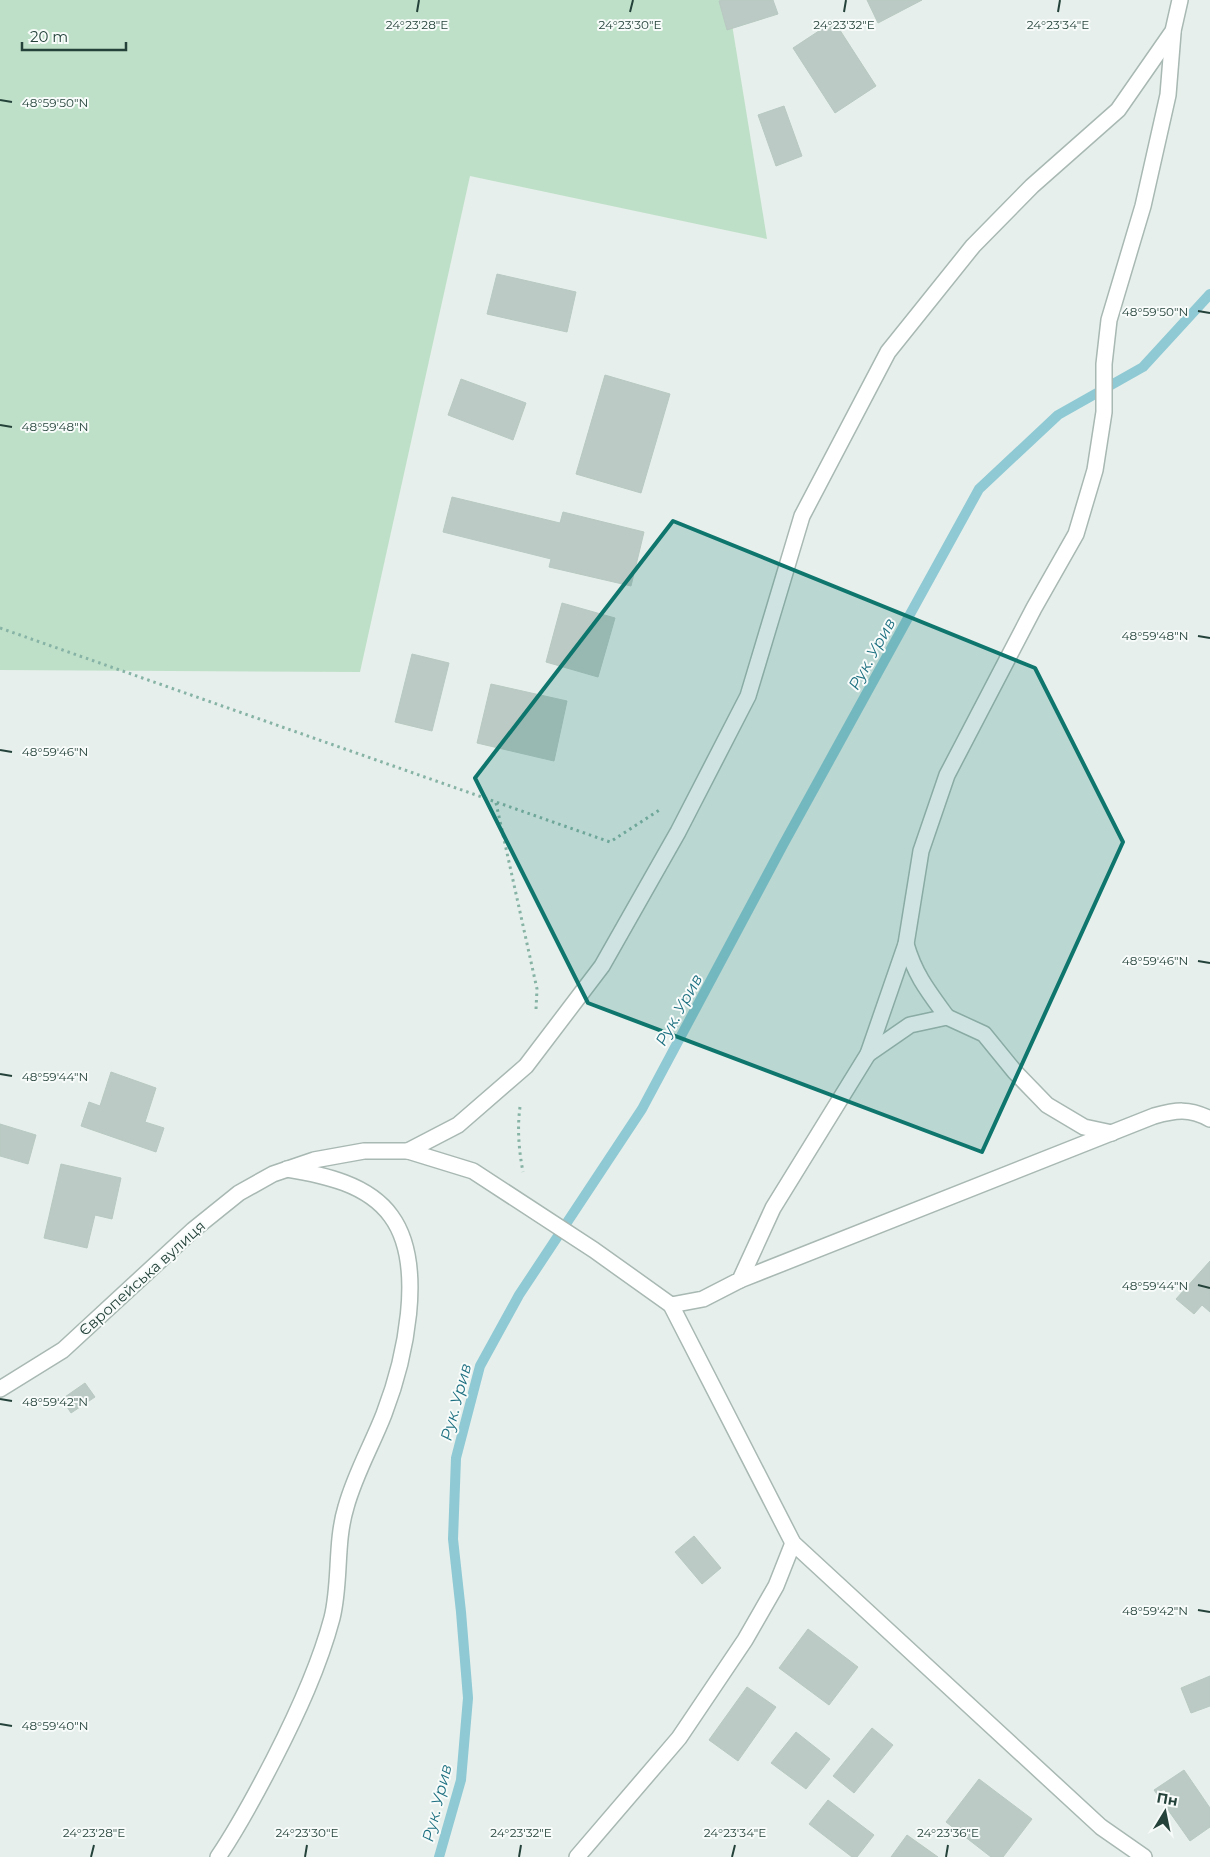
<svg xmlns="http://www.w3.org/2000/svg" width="1210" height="1857" viewBox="0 0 1210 1857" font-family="Montserrat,sans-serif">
<rect width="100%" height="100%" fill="#e6efeb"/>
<polygon fill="#bfe0c8" points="0,0 728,0 767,239 470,176 360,672 0,670"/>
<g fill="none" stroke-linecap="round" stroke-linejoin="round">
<polyline stroke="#8ec9d4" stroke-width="10" points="439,1857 461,1780 468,1698 461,1612 453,1539 456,1458 480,1366 519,1295 642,1109 783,845 979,489 1058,415 1143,367 1210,294"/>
</g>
<g fill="#bbcac4" stroke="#b8c9c2">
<polygon points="723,0 773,0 778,14 727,30 719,1"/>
<polygon points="867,0 922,0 878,23"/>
<polygon points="834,21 876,86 835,113 793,48"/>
<polygon points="784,106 802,156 776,166 758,115"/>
<polygon points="497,274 576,292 567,332 487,314"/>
<polygon points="605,375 670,394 641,493 576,474"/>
<polygon points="461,379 526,403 513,440 448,415"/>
<polygon points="452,497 560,523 563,512 644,532 631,586 549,567 551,559 443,532"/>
<polygon points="562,603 615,618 598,677 546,662"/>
<polygon points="412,654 449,663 432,731 395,722"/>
<polygon points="491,684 567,701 554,761 477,743"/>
<polygon points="111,1072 156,1088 145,1122 164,1128 156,1152 81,1126 89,1102 100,1106"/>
<polygon points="0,1124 36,1135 28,1164 0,1156"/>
<polygon points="61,1164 121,1178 112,1219 95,1215 87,1248 44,1238"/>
<polygon points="1210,1261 1210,1312 1202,1305 1194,1314 1176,1299"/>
<polygon points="85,1383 95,1397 71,1413 62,1399"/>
<polygon points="694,1536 721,1568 702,1584 675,1552"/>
<polygon points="808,1629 858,1667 829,1705 779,1668"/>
<polygon points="1210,1676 1210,1706 1191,1713 1181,1688"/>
<polygon points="747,1687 776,1707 738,1761 709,1740"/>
<polygon points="872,1728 893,1745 854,1793 833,1776"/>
<polygon points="796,1732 830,1759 806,1789 771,1763"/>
<polygon points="1184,1770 1210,1808 1210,1827 1190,1841 1154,1790"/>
<polygon points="979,1779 1032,1819 1003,1857 991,1857 946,1822"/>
<polygon points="828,1800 874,1835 857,1857 852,1857 809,1824"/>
<polygon points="907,1835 938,1857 891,1857"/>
</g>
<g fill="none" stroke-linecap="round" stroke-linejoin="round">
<g stroke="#a8b8b2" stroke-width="18">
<g id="minor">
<path d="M 906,944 C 915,975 928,991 947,1017"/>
<polyline points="868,1054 910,1025 947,1017 984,1034 1015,1072 1047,1105 1084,1127 1112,1133"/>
<polyline points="408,1151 458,1125 526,1066 602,966 678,832 748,696 802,516 888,352 973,246 1032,186 1118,110 1173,31 1180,0"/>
<path d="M 740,1280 L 1154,1116 C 1176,1110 1189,1108 1210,1119"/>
<polyline points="671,1305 703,1299 740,1280 773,1208 868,1054 906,944 921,851 947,775 1034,608 1076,534 1095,470 1104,412 1104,364 1109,320 1143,206 1168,95 1173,33"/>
<polyline points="0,1389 63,1350 193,1230 239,1193 273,1174 314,1160 364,1151 408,1151 473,1171 594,1250 671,1305 793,1543 1101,1827 1144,1857"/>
<path d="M 218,1857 C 239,1826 257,1792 274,1759 C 297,1714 319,1667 332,1618 C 341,1582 335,1543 346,1507 C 355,1474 372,1445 384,1414 C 404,1362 427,1265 391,1216 C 368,1184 324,1175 287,1169"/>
<polyline points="577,1857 679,1738 745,1640 776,1586 793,1543"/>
</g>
</g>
<g stroke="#86b3a5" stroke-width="3" stroke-dasharray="2.5 4" stroke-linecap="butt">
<polyline points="0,628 610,842 661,809"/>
<polyline points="496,803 537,989 536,1009"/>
<path d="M 520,1107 C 517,1129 519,1151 523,1172"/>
</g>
<use href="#minor" stroke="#fff" stroke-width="15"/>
</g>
<path fill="#0f766e" fill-opacity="0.2" stroke="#0f766e" stroke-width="4" stroke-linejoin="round" d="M 673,521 L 1035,668 L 1123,842 L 982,1152 L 588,1003 L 475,778 Z"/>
<path fill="none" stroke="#24423a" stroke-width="2" d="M 417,12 L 419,0M 630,12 L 633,0M 844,12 L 846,0M 1058,12 L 1060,0M 0,100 L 12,102M 1198,311 L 1210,313M 0,425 L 12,427M 1198,636 L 1210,638M 0,750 L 12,752M 1198,961 L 1210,963M 0,1074 L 12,1076M 1198,1285 L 1210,1288M 0,1399 L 12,1401M 1198,1610 L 1210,1612M 0,1724 L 12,1726M 91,1857 L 94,1845M 305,1857 L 307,1845M 519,1857 L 521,1845M 732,1857 L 735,1845M 946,1857 L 948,1845"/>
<g text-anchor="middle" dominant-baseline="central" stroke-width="4" stroke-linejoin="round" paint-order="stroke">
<g font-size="15" fill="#24423a" stroke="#f7fbf9">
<text transform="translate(142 1278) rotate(-42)">Європейська вулиця</text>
</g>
<g font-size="16" font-style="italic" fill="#1c6f80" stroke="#f7fbf9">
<text transform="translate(872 654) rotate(-61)">Рук. Урив</text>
<text transform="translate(679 1010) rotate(-61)">Рук. Урив</text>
<text transform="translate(456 1402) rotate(-75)">Рук. Урив</text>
<text transform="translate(437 1803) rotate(-76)">Рук. Урив</text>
</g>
</g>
<g font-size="12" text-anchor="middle" fill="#24423a" stroke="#f7fbf9" stroke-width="4" stroke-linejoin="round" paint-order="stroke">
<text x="417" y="29">24°23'28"E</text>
<text x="630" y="29">24°23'30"E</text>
<text x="844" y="29">24°23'32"E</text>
<text x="1058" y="29">24°23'34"E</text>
<text x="55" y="107">48°59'50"N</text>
<text x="1155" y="316">48°59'50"N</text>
<text x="55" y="431">48°59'48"N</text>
<text x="1155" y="640">48°59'48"N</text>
<text x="55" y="756">48°59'46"N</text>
<text x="1155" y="965">48°59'46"N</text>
<text x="55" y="1081">48°59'44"N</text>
<text x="1155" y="1290">48°59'44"N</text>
<text x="55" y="1406">48°59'42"N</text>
<text x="1155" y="1615">48°59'42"N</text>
<text x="55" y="1730">48°59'40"N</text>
<text x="94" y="1837">24°23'28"E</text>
<text x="307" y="1837">24°23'30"E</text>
<text x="521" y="1837">24°23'32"E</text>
<text x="735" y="1837">24°23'34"E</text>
<text x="948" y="1837">24°23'36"E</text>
</g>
<g transform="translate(1165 1812) rotate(10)" stroke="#f7fbf9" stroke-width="4" paint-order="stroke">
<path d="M0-4L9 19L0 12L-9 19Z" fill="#24423a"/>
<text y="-8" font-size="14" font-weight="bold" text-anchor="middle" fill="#24423a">Пн</text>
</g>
<path d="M22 42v8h104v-8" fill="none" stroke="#24423a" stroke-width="2.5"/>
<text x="30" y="42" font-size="15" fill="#24423a" stroke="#f7fbf9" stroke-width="4" paint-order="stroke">20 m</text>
</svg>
